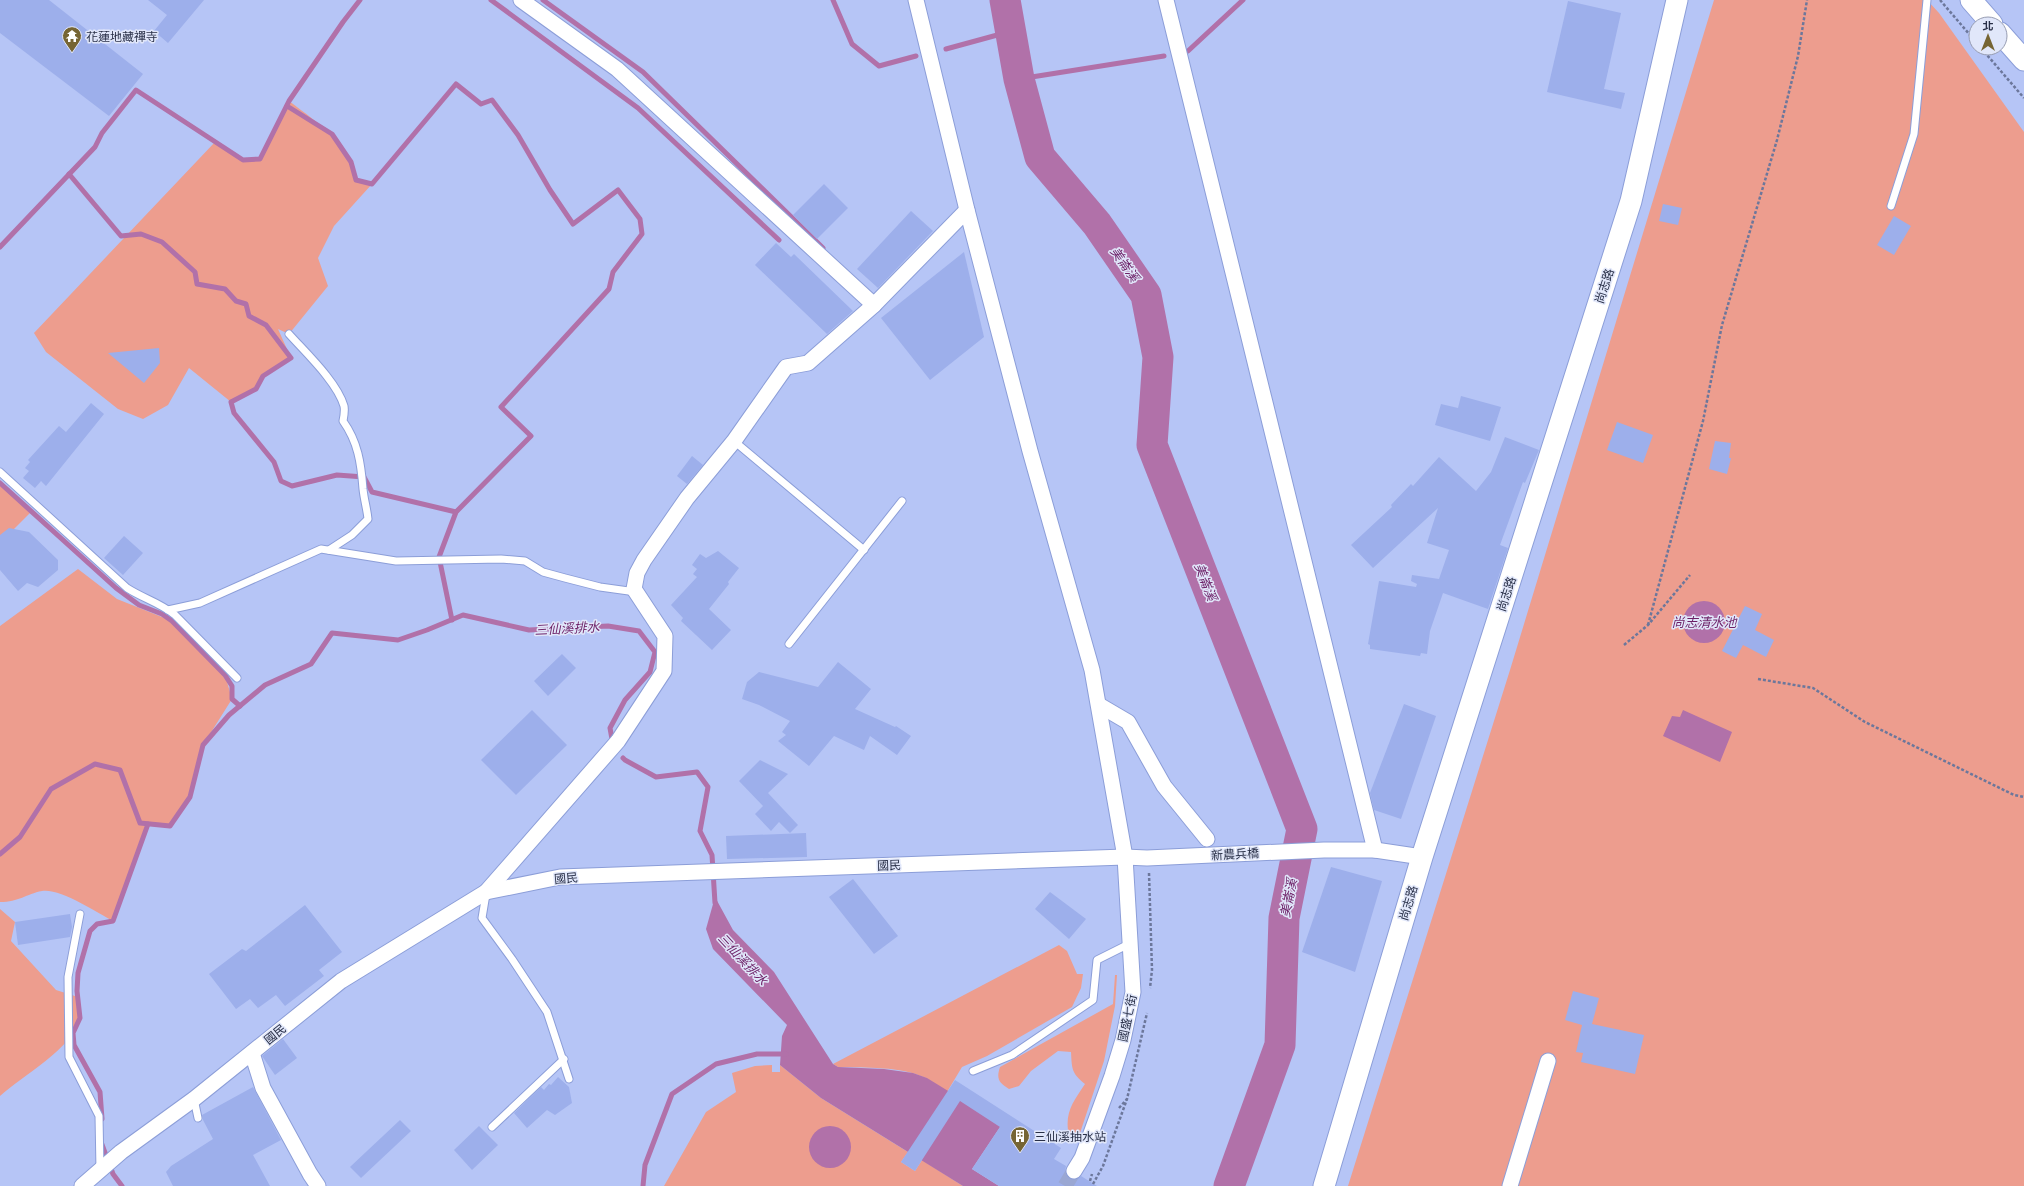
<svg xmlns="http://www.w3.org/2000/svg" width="2024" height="1186" viewBox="0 0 2024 1186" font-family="'Noto Serif','Noto Sans TC',serif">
<rect width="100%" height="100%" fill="#b6c5f6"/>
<g fill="#ed9d8e">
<polygon points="1714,0 1927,0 1939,13 2024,132 2024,1186 1348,1186 1510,670"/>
<path d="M 289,101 C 322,126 344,139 356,180 L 372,184 L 334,226 L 318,258 L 328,286 L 289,334 L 278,329 L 291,358 L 263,376 L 256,389 L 231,402 L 189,368 L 168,405 L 143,419 L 118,409 L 46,352 L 34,333 L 215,142 L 243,160 L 260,158 Z"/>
<polygon points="0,485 31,512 0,543"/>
<path d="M 78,569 L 117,599 L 172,621 L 225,675 L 232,699 L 203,745 L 190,797 L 170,826 L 148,824 L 113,921 C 96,912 60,888 42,891 C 26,894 19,902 0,902 L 0,626 Z"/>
<path d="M 0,909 L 15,922 L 11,941 L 56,990 L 78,997 C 79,1003 81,1013 80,1019 C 72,1049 22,1076 0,1096 Z"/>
<path d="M 1059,945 L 1067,951 L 1077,974 L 1083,974 L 1081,988 L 1072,1007 L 987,1056 L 962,1067 L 947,1092 C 940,1087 933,1082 926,1078 C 899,1066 867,1068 838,1067 L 833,1064 Z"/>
<path d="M 1115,975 L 1117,975 L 1115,1006 L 1104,1061 L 1077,1142 L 1069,1136 C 1064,1113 1073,1102 1085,1084 C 1071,1073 1072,1068 1071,1052 L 1058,1051 L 1031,1071 L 1019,1086 L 1009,1089 C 999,1083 996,1079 1000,1067 L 1113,1004 Z"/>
<polygon points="772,1065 772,1072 780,1072 780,1065 821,1098 908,1152 901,1162 915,1171 922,1160 963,1186 664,1186 706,1112 736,1092 732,1073 755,1066"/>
</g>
<g fill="#b171a9">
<circle cx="1704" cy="622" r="21"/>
<polygon points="1683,710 1732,732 1720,762 1663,736 1672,716 1680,717"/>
<polygon points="715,897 733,930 774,972 833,1064 838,1067 884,1069 913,1073 927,1078 1002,1124 972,1169 999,1186 963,1186 821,1098 780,1065 782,1036 787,1025 713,949 706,929"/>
<circle cx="830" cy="1147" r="21"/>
</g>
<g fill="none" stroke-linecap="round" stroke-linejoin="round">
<g stroke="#b171a9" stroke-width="5">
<polyline points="491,0 638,108 779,240"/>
<polyline points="543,0 643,72 823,248"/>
<polyline points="833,0 852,44 879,66 916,56"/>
<polyline points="946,49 1012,31"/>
<polyline points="1188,51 1243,0"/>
<polyline points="1019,79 1164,56"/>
<polyline points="287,106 332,134 351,162 356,180 372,184 456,84 481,104 492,100 518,135 550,190 573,224 618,190 640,219 642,234 613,272 609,289 501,407 531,436 456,512 439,557 452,620"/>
<polyline points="69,174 121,236 141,234 162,242 195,272 197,284 225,289 236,301 246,304 249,316 266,325 291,358 263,376 256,389 231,402 234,413 274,462 281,481 292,486 337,475 364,477 372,492 456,512"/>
<polyline points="0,247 95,147 102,133 136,90 243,160 260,159 289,101 343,22 360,0"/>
<polyline points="0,483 116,588 139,605 162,614 172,621 225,675 232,686 232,699 240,706"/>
<polyline points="623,758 625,760 656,777 697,772 708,787 700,831 712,855 715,903"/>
<polyline points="0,854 20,837 51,789 95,764 120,770 140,823 170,826 190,797 203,745 229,715 265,685 311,664 332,633 398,640 427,630 463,615 529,630 608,626 639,631 655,652 650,672 625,700 610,728 612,739"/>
<polyline points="102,1119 100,1092 74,1045 73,1033 80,1018 77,991 78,973 90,931 97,924 113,921 148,824"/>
<polyline points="101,1142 113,1174 122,1186"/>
<polyline points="643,1186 645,1165 672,1094 716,1064 757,1054 786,1054"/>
</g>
<polyline stroke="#b171a9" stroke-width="31" points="1005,0 1019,79 1040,157 1097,224 1146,295 1158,357 1152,445 1302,829 1284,918 1280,1045 1229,1186"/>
</g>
<g fill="#9dafeb">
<polygon points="0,0 49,0 143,74 109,116 0,33"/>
<polygon points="148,0 204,0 168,43 154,31 167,15"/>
<polygon points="1568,1 1621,13 1604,89 1625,93 1621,109 1547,92"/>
<polygon points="824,184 848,208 817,239 793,215"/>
<polygon points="1663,204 1682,208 1678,225 1659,221"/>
<polygon points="911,211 933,231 878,288 857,269"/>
<polygon points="1894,216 1911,226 1894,255 1877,245"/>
<polygon points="776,243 791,257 794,254 853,311 827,334 755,265"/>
<polygon points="964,252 984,337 930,380 881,318"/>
<polygon points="159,348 160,363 144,383 108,353"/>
<polygon points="1461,396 1501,407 1490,441 1435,425 1441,404 1458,408"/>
<polygon points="91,403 104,414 46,486 41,481 35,488 23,478 29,471 25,468 30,462 28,460 59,426 66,432"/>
<polygon points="1617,422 1653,435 1643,463 1607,450"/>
<polygon points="1505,437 1539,450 1525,483 1523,482 1500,545 1508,548 1488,609 1443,593 1430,631 1427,654 1421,653 1420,656 1370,649 1370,645 1368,644 1379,581 1416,587 1417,584 1411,581 1412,575 1439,579 1449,550 1427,543 1438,508 1373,568 1351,545 1392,507 1391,505 1411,484 1413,486 1439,457 1476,491 1491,472"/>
<polygon points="1715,441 1731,443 1729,458 1731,458 1727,474 1709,469"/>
<polygon points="692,456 703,465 687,484 677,476"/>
<polygon points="9,528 29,532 58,560 58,570 38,587 27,583 18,591 0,570 0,535"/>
<polygon points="124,536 143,553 123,575 104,558"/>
<polygon points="718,551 739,568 728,582 729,584 709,609 731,630 712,650 681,621 683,618 671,605 697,577 693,574 697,569 692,565 700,554 706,558"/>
<polygon points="1745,606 1762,614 1755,630 1774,640 1766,657 1743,645 1736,658 1722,651"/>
<polygon points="562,654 576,668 548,696 534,681"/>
<polygon points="838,662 871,689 855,709 895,727 896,726 911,736 897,755 870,736 864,750 834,736 809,766 778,741 786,735 782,732 790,721 759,705 742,699 747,682 759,672 818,687"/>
<polygon points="1404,704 1436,716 1401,819 1374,810 1370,793"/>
<polygon points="532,710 567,745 516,795 481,760"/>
<polygon points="760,760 788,774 768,793 798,825 790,833 779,822 771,831 755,814 763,806 739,781"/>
<polygon points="806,833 807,857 727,859 726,836"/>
<polygon points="1331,867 1382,881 1355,972 1302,952"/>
<polygon points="853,879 898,936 874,954 829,897"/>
<polygon points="1050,892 1086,919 1069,939 1035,909"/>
<polygon points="305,905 342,952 319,970 324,976 285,1006 276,995 258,1008 250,999 236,1009 209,974 242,949 246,951"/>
<polygon points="70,914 72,927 70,937 18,945 15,922"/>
<polygon points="1573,991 1599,998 1592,1024 1644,1035 1635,1074 1581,1062 1583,1053 1576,1052 1582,1025 1565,1020"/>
<polygon points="283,1039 297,1058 275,1075 262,1056"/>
<polygon points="558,1077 569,1087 572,1103 555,1115 547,1110 527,1128 514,1113 541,1087 544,1090 549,1084 551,1085"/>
<polygon points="955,1080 1061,1148 1054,1159 1066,1166 1065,1171 1069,1178 1074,1180 1081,1176 1097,1186 999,1186 972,1169 1000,1127 960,1101 915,1171 901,1162"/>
<polygon points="253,1087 281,1140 253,1155 270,1186 173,1186 166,1172 171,1166 213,1139 203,1120 202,1115"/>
<polygon points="400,1120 411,1131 361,1178 350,1167"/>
<polygon points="479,1126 498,1145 472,1170 454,1150"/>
</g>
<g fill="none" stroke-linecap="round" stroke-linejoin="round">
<polyline stroke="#9aa7d3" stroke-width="15" stroke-dasharray="15 8" stroke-linecap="butt" points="1065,1186 1074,1171"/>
<g stroke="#8c9ed8" stroke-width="9">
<g id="lane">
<polyline points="1891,206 1914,134 1927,0"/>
<path d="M 289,334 C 306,353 337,382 344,406 C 345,411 344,416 343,421 C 358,442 361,463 363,489 C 364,499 367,509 368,519 L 352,535 L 329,550"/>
<polyline points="734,441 864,550"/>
<path d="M 0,472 L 127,588 C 144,599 159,602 175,615 L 237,678"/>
<polyline points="168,610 200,603 321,549 396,561 501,559 525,561 543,572 565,578 600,587 636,592"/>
<polyline points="789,644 902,501"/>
<polyline points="486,894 482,918 512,959 547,1012 569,1079"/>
<polyline points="80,914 68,977 69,1057 99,1116 100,1170"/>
<polyline points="973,1071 1012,1055 1093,1000 1097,960 1131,943"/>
<polyline points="194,1099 198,1118"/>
<polyline points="492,1127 564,1059"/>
</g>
</g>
<g stroke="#8c9ed8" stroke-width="17">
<g id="street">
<polyline points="521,0 617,69 874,305 967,210"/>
<polyline points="916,0 967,210 1030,451 1092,670 1125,857 1133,992 1123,1040 1112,1076 1082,1158 1074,1171"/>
<polyline points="1166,0 1375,850"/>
<polyline points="1099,705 1128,722 1164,786 1207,839"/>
<polyline points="486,892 618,741 664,671 665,636 634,589 637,573 644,560 687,498 734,441 786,367 808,363 874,305"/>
<polyline points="252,1053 263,1088 310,1174 318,1186"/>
<polyline points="82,1186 121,1152 194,1099 341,981 486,892 560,877 1125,857 1147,858 1324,850 1375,850 1422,857"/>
<polyline points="1510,1186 1548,1061"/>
</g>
</g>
<g stroke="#8c9ed8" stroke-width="23">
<g id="secondary">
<polyline points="1971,0 1992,24"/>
<polyline points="2000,33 2024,60"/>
<polyline points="1324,1186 1422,857 1631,201 1677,0"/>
</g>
</g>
<g stroke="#6c779b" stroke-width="2.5" stroke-dasharray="3 2" stroke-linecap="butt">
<polyline points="1940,0 1976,42"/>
<polyline points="1981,48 2024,98"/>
<polyline points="1648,625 1703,421 1722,325 1777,140 1798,56 1807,0"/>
<polyline points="1624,645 1648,625 1690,575"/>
<polyline points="1758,679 1813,688 1865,722 2014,795 2024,797"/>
<polyline points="1149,873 1152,970 1150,988"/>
<polyline points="1119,1108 1127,1099 1147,1013"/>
<polyline points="1090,1181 1092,1174"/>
<polyline points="1093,1184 1103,1166 1127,1099"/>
</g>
<use href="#lane" stroke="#fff" stroke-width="7"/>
<use href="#street" stroke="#fff" stroke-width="15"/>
<use href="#secondary" stroke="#fff" stroke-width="21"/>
</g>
<defs>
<g id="temple-pin" transform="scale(1)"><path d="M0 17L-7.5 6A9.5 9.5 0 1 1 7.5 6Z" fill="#766533" stroke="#e1e7fa"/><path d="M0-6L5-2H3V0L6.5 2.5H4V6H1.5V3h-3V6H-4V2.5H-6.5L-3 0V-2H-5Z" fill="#fff"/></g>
<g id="building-pin" transform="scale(1)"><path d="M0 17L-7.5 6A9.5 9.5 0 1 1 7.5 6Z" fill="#766533" stroke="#e1e7fa"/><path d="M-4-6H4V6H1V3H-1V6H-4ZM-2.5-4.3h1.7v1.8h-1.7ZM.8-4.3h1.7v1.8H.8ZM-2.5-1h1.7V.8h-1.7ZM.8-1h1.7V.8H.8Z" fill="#fff"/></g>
</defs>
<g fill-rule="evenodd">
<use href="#temple-pin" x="72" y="36"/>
<use href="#building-pin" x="1020" y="1136"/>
</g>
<g text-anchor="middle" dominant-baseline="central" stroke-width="3" stroke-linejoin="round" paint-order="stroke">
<g font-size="12" fill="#282f47" stroke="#e1e7fa" text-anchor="start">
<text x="86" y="36">花蓮地藏禪寺</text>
<text x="1034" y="1136">三仙溪抽水站</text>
</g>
<g font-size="12" fill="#282f47" stroke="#e1e7fa">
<text transform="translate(1604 286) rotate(-72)">尚志路</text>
<text transform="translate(1506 594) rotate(-72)">尚志路</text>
<text transform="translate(1235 854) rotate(-3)">新農兵橋</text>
<text transform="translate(889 865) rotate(-2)">國民</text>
<text transform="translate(566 878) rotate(-5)">國民</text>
<text transform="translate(1408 903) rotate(-73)">尚志路</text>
<text transform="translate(1127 1018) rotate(-78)">國盛七街</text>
<text transform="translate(275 1034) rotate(-39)">國民</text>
</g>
<g font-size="13" font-style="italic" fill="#6c1f66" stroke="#e1e7fa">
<text transform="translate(1125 264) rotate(55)">美崙溪</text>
<text transform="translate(1206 582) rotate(69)">美崙溪</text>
<text x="1704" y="622">尚志清水池</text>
<text transform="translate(567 628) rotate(-3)">三仙溪排水</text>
<text transform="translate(1288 898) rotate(-79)">美崙溪</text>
<text transform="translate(743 959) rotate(47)">三仙溪排水</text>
</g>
</g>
<g transform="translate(1988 36)"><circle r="19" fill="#e1e7fa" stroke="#979db2"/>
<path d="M0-3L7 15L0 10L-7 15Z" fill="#766533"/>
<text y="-6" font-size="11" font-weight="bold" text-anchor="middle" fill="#282f47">北</text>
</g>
</svg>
